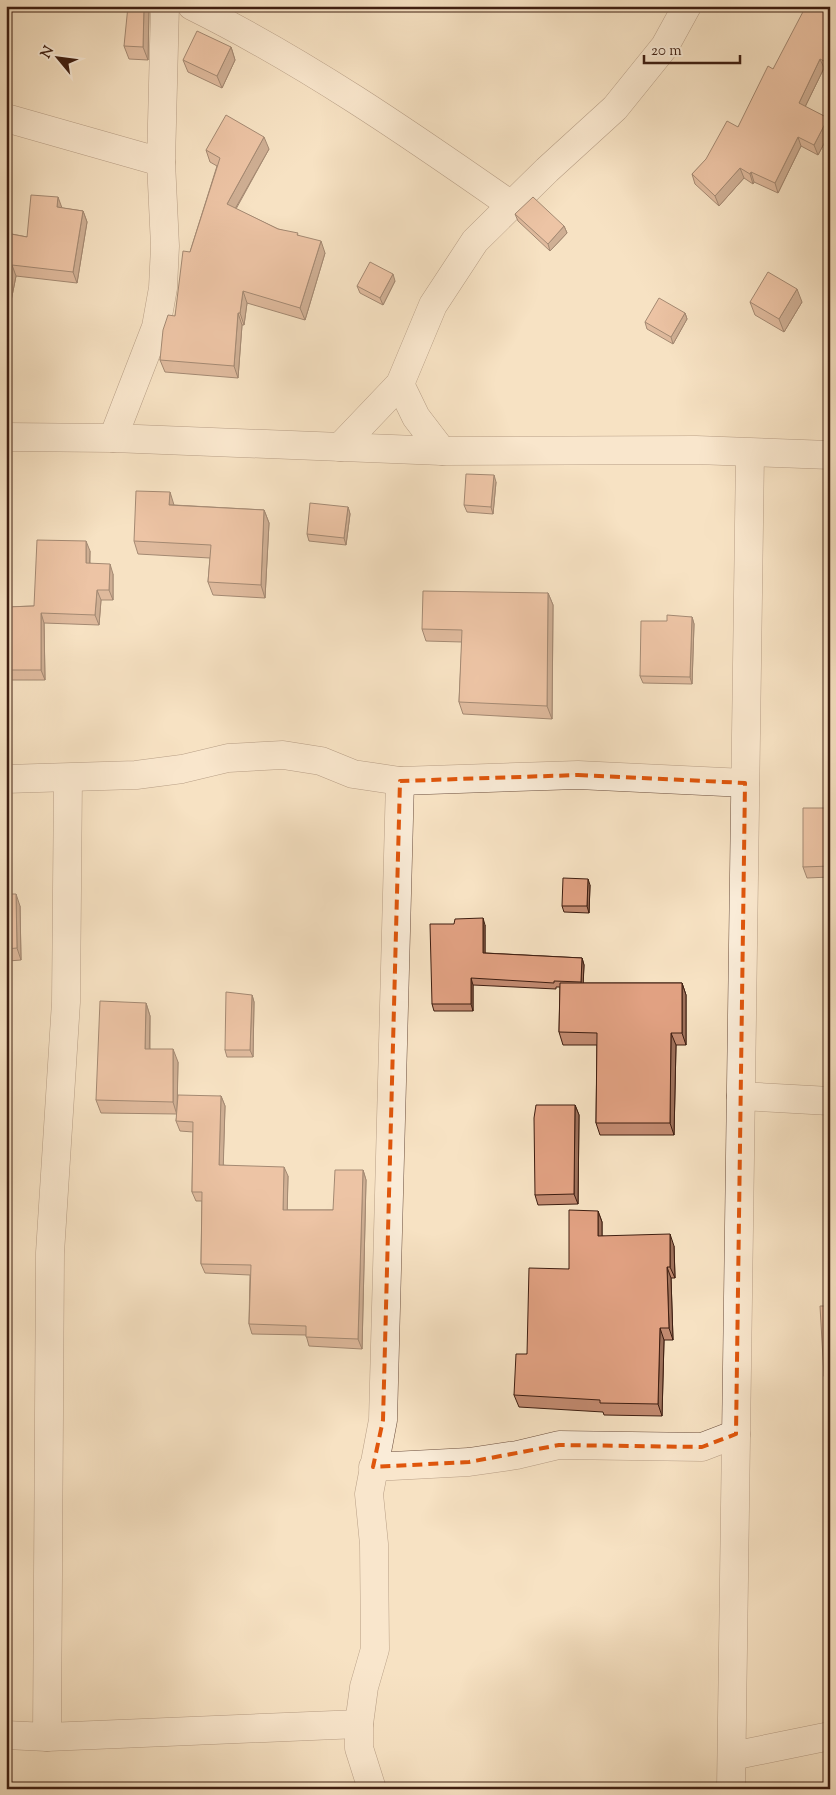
<svg xmlns="http://www.w3.org/2000/svg" width="836" height="1795" viewBox="0 0 836 1795" font-family="'Sorts Mill Goudy',serif">
<rect width="100%" height="100%" fill="#f7e2c3"/>
<filter id="stains"><feTurbulence type="fractalNoise" baseFrequency=".004" numOctaves="4"/><feColorMatrix values="0 0 0 0 .2 0 0 0 0 .09 0 0 0 0 .02 0 0 0 .5 -.17"/></filter>
<radialGradient id="worn" r=".72"><stop offset=".6" stop-color="#630" stop-opacity="0"/><stop offset="1" stop-color="#630" stop-opacity=".3"/></radialGradient>
<g fill="none" stroke-linecap="round" stroke-linejoin="round">
<g stroke="#6c4f3e" stroke-width="29">
<g id="minor">
<path d="M 192,6 C 305,62 408,133 511,205"/>
<polyline points="6,118 161,162"/>
<polyline points="400,384 416,417 442,451"/>
<polyline points="6,437 113,438 442,451 696,450 830,455"/>
<polyline points="113,438 156,327 163,288 165,246 161,162 165,6"/>
<polyline points="340,447 400,384 433,305 475,241 547,170 615,108 665,46 687,6"/>
<polyline points="6,779 136,775 182,769 228,758 283,755 321,761 353,774 400,781 578,775 745,783"/>
<polyline points="741,1096 830,1101"/>
<polyline points="373,1467 469,1462 517,1455 559,1445 702,1447 736,1434"/>
<polyline points="6,1735 47,1737 359,1724"/>
<polyline points="47,1737 50,1253 66,1002 68,778"/>
<polyline points="732,1756 830,1736"/>
<polyline points="372,1789 359,1748 359,1724 364,1687 375,1649 374,1544 369,1494 383,1420 400,781"/>
<polyline points="731,1789 750,454"/>
</g>
</g>
<use href="#minor" stroke="#faecd8" stroke-width="28"/>
</g>
<g fill="#c28a70" stroke="#3e1e11">
<polygon points="830,6 830,72 824,68 805,107 828,118 830,123 830,132 818,155 801,146 778,193 754,182 753,184 744,178 719,206 695,184 692,174 738,127 773,69"/>
<polygon points="149,7 148,60 129,59 124,46"/>
<polygon points="231,47 235,60 222,88 188,72 183,60"/>
<polygon points="269,149 236,209 278,229 298,235 325,253 305,320 247,303 244,325 242,325 238,378 165,372 160,360 175,316 190,252 217,166 210,162 206,150"/>
<polygon points="62,208 83,211 87,222 77,283 16,276 6,326 6,233 27,237"/>
<polygon points="515,214 564,226 567,233 550,251 518,221"/>
<polygon points="395,281 383,305 360,293 357,286"/>
<polygon points="750,302 802,302 784,332 755,315"/>
<polygon points="685,313 687,319 673,344 647,329 645,322"/>
<polygon points="496,482 493,514 467,512 464,505"/>
<polygon points="174,505 264,510 269,523 265,598 213,595 208,582 210,558 138,554 134,541"/>
<polygon points="348,507 350,514 346,545 309,541 307,534"/>
<polygon points="90,551 90,563 113,574 113,600 101,600 99,625 44,623 45,680 6,680 6,607 34,606"/>
<polygon points="548,593 553,605 552,719 463,714 459,702 462,642 426,641 422,629"/>
<polygon points="692,617 694,624 692,684 643,683 640,676 667,621"/>
<polygon points="830,808 830,877 807,878 803,867"/>
<polygon points="590,885 589,913 564,912 562,906"/>
<polygon points="6,894 20,906 21,960 8,961 6,990"/>
<polygon points="485,925 485,953 582,958 584,965 583,983 682,983 686,995 686,1045 676,1045 674,1135 600,1135 596,1123 597,1045 563,1045 559,1032 560,987 556,987 556,989 473,985 473,1011 434,1011 432,1004"/>
<polygon points="252,995 254,1002 253,1057 227,1057 225,1050"/>
<polygon points="146,1003 150,1016 150,1049 178,1062 177,1104 221,1096 225,1106 223,1165 288,1176 287,1210 333,1210 363,1170 366,1180 362,1349 309,1346 306,1335 252,1334 249,1324 250,1275 205,1273 201,1264 202,1201 196,1201 192,1192 193,1132 180,1131 176,1121 177,1114 101,1113 96,1100"/>
<polygon points="575,1105 579,1115 578,1204 538,1205 535,1195"/>
<polygon points="598,1211 602,1222 602,1236 674,1246 675,1278 671,1278 673,1340 664,1340 662,1416 604,1415 603,1412 519,1407 514,1395 527,1354 569,1269"/>
<polygon points="830,1306 830,1391 824,1376"/>
</g>
<g fill="#9e715b" stroke="#3e1e11">
<polygon points="144,6 149,6 149,7 148,60 143,47"/>
<polygon points="231,47 235,60 222,88 217,76"/>
<polygon points="820,59 824,68 802,113 799,103"/>
<polygon points="830,59 830,68 828,63"/>
<polygon points="828,118 830,123 830,132 818,155 814,145"/>
<polygon points="264,137 269,149 231,216 227,204"/>
<polygon points="798,137 801,146 778,193 775,183"/>
<polygon points="740,168 744,178 719,206 715,196"/>
<polygon points="751,172 754,182 753,184 750,174"/>
<polygon points="58,197 62,208 57,207"/>
<polygon points="83,211 87,222 77,283 73,272"/>
<polygon points="564,226 567,233 550,251 548,244"/>
<polygon points="321,241 325,253 305,320 300,308"/>
<polygon points="12,265 16,276 6,326 6,296"/>
<polygon points="393,274 395,281 383,305 380,298"/>
<polygon points="797,289 802,302 784,332 779,319"/>
<polygon points="243,291 247,303 244,325 240,313"/>
<polygon points="238,313 242,325 238,378 234,366"/>
<polygon points="685,313 687,319 673,344 671,337"/>
<polygon points="494,475 496,482 493,514 491,507"/>
<polygon points="170,492 174,505 169,505"/>
<polygon points="348,507 350,514 346,545 344,538"/>
<polygon points="264,510 269,523 265,598 261,585"/>
<polygon points="86,541 90,551 89,573 86,563"/>
<polygon points="110,564 113,574 113,600 109,590"/>
<polygon points="97,590 101,600 99,625 95,615"/>
<polygon points="548,593 553,605 552,719 547,706"/>
<polygon points="41,613 44,623 45,680 41,670"/>
<polygon points="692,617 694,624 692,684 690,677"/>
<polygon points="588,879 590,885 589,913 587,906"/>
<polygon points="16,894 20,906 21,960 17,948"/>
<polygon points="483,918 485,925 485,960 483,953"/>
<polygon points="6,956 8,961 6,990"/>
<polygon points="582,958 584,965 583,988 581,982"/>
<polygon points="471,978 473,985 473,1011 471,1004"/>
<polygon points="682,983 686,995 686,1045 682,1033"/>
<polygon points="252,995 254,1002 253,1057 250,1050"/>
<polygon points="146,1003 150,1016 149,1062 145,1049"/>
<polygon points="671,1033 676,1045 674,1135 670,1123"/>
<polygon points="173,1049 178,1062 177,1115 173,1102"/>
<polygon points="221,1096 225,1106 223,1175 219,1165"/>
<polygon points="575,1105 579,1115 578,1204 574,1194"/>
<polygon points="284,1167 288,1176 287,1220 283,1210"/>
<polygon points="363,1170 366,1180 362,1349 358,1339"/>
<polygon points="598,1211 602,1222 602,1248 598,1236"/>
<polygon points="670,1234 674,1246 675,1278 670,1267"/>
<polygon points="667,1267 671,1278 673,1340 669,1328"/>
<polygon points="660,1328 664,1340 662,1416 658,1404"/>
</g>
<g fill="#e1a182" stroke="#3e1e11">
<polygon points="128,6 144,6 143,47 124,46"/>
<polygon points="806,6 830,6 830,59 828,63 820,59 799,103 828,118 814,145 798,137 775,183 751,172 750,174 740,168 715,196 692,174 706,159 727,121 738,127 768,66 773,69"/>
<polygon points="197,31 231,47 217,76 183,60"/>
<polygon points="226,115 264,137 227,204 278,229 298,233 297,235 321,241 300,308 243,291 240,313 238,313 234,366 160,360 163,330 168,315 175,316 183,251 190,252 220,158 206,150"/>
<polygon points="31,195 58,197 57,207 83,211 73,272 12,265 6,296 6,233 27,237"/>
<polygon points="533,197 564,226 548,244 515,214"/>
<polygon points="370,262 393,274 380,298 357,286"/>
<polygon points="768,272 797,289 779,319 750,302"/>
<polygon points="659,298 685,313 671,337 645,322"/>
<polygon points="466,474 494,475 491,507 464,505"/>
<polygon points="136,491 170,492 169,505 264,510 261,585 208,582 211,545 134,541"/>
<polygon points="310,503 348,507 344,538 307,534"/>
<polygon points="37,540 86,541 86,563 110,564 109,590 97,590 95,615 41,613 41,670 6,670 6,607 34,606"/>
<polygon points="423,591 548,593 547,706 459,702 462,630 422,629"/>
<polygon points="667,615 692,617 690,677 640,676 641,621 667,621"/>
<polygon points="803,808 830,808 830,866 803,867"/>
<polygon points="563,878 588,879 587,906 562,906"/>
<polygon points="6,894 16,894 17,948 6,949"/>
<polygon points="483,918 483,953 582,958 581,982 554,981 554,983 471,978 471,1004 432,1004 430,924 454,924 455,919"/>
<polygon points="560,983 682,983 682,1033 671,1033 670,1123 596,1123 597,1033 559,1032"/>
<polygon points="226,992 252,995 250,1050 225,1050"/>
<polygon points="100,1001 146,1003 145,1049 173,1049 173,1102 96,1100"/>
<polygon points="178,1095 221,1096 219,1165 284,1167 283,1210 333,1210 335,1170 363,1170 358,1339 306,1337 306,1326 249,1324 251,1265 201,1264 202,1192 192,1192 193,1122 176,1121"/>
<polygon points="536,1105 575,1105 574,1194 535,1195 534,1118"/>
<polygon points="569,1210 598,1211 598,1236 670,1234 670,1267 667,1267 669,1328 660,1328 658,1404 600,1403 600,1400 514,1395 516,1354 527,1354 529,1268 569,1269"/>
<polygon points="820,1306 830,1306 830,1375 824,1376"/>
</g>
<path d="M0 0H836V1795H0ZM 578,775 L 745,783 L 736,1434 L 702,1447 L 559,1445 L 469,1462 L 373,1467 L 383,1420 L 400,781 Z" fill="#f7e2c3" fill-opacity=".55" fill-rule="evenodd"/>
<path fill="none" stroke="#e0560c" stroke-width="4" stroke-dasharray="10 6" stroke-linejoin="round" d="M 578,775 L 745,783 L 736,1434 L 702,1447 L 559,1445 L 469,1462 L 373,1467 L 383,1420 L 400,781 Z"/>
<rect width="836" height="1795" fill="none" stroke="#f7e2c3" stroke-width="25"/>
<rect x="8" y="8" width="821" height="1780" fill="none" stroke="#3e1e11" stroke-width="2.5"/>
<rect x="12" y="12" width="811" height="1770" fill="none" stroke="#3e1e11"/>
<g transform="translate(58 58) rotate(299)" stroke="#faecd8" stroke-width="4" paint-order="stroke">
<path d="M0-4L9 19L0 12L-9 19Z" fill="#3e1e11"/>
<text y="-8" font-size="14" font-weight="bold" text-anchor="middle" fill="#3e1e11">N</text>
</g>
<path d="M644 55v8h96v-8" fill="none" stroke="#3e1e11" stroke-width="2.5"/>
<text x="651" y="55" font-size="15" fill="#3e1e11" stroke="#faecd8" stroke-width="4" paint-order="stroke">20 m</text>
<rect width="100%" height="100%" filter="url(#stains)"/>
<rect width="100%" height="100%" fill="url(#worn)"/>
</svg>
